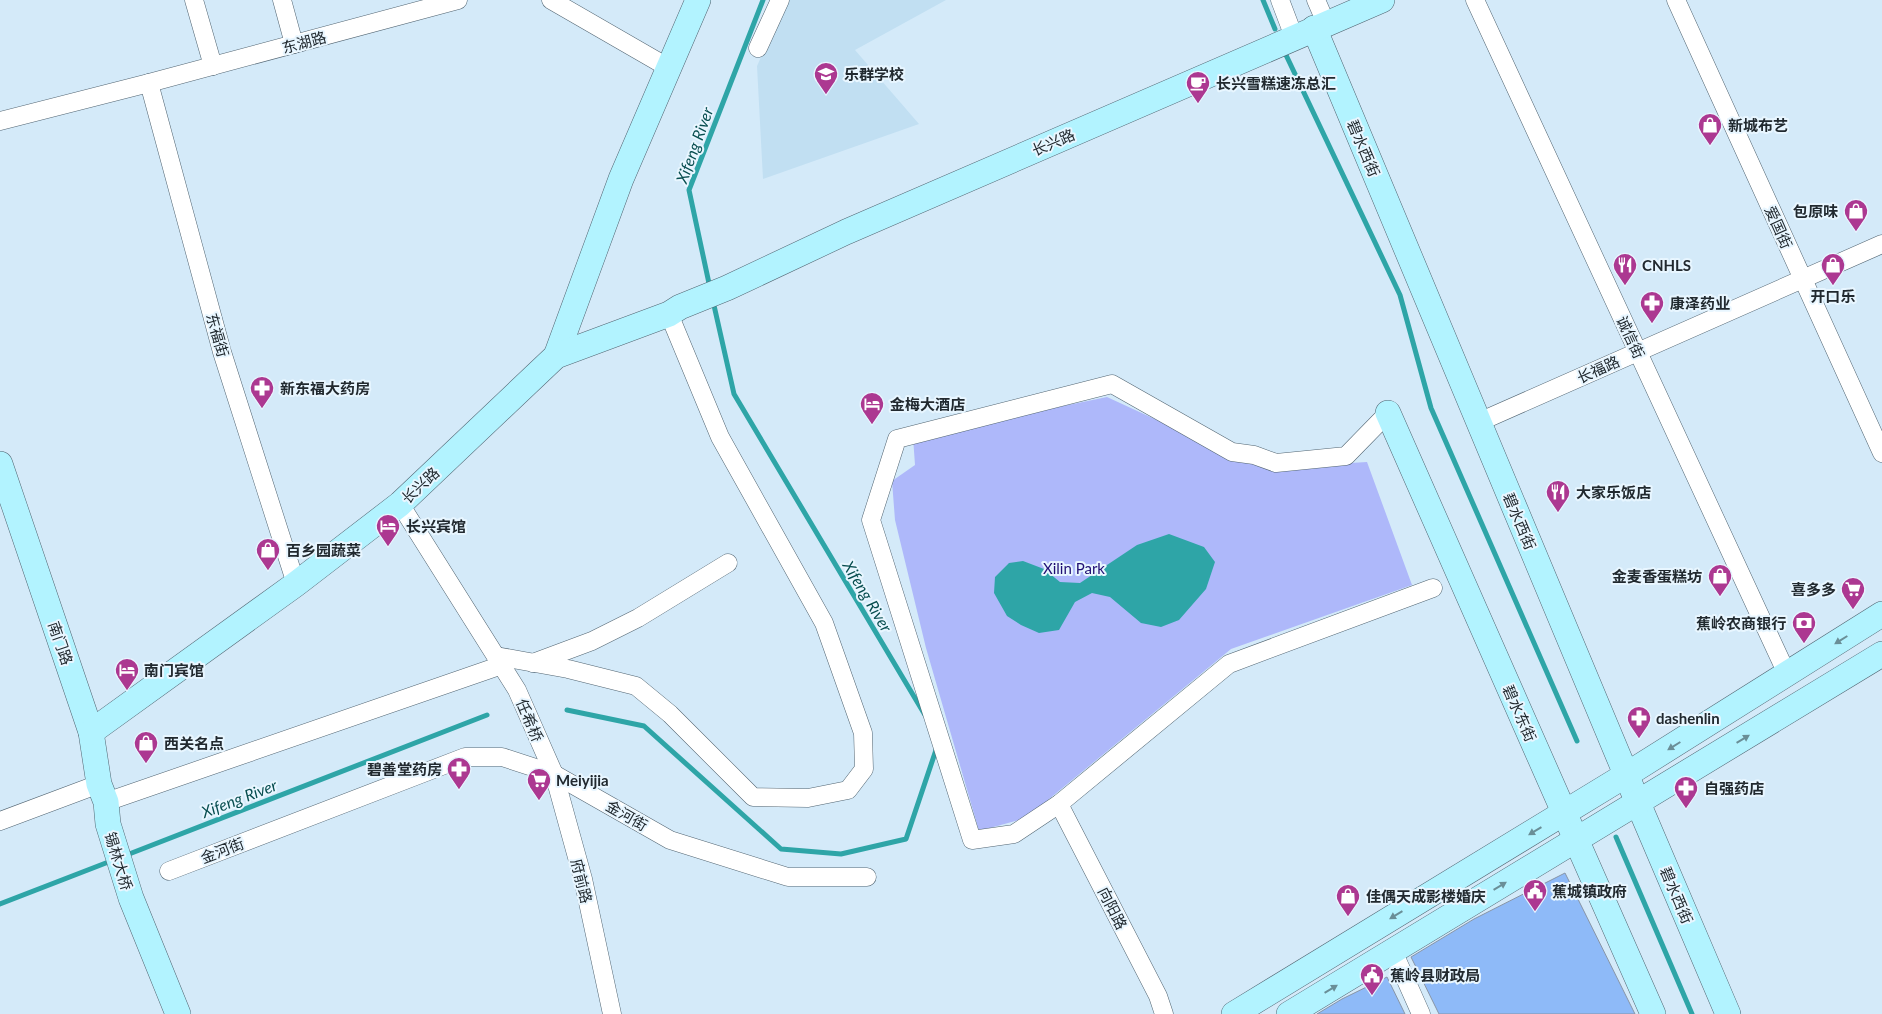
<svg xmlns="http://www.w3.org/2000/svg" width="1882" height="1014" viewBox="0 0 1882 1014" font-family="Lato,'Noto Sans SC',sans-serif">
<rect width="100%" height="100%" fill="#d4eaf9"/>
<polygon fill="#c1dff2" points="787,0 946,0 855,50 919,124 763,179 757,66"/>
<polygon fill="#aeb8fa" points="1107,397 1172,427 1285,467 1367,462 1412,585 1231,649 1026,818 979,831 926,648 895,520 892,481 915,465 913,437"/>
<polygon fill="#2ea5a7" points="1169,534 1204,547 1215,562 1206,589 1179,620 1161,627 1141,623 1110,597 1092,593 1075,602 1059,630 1039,633 1021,625 1007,616 994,593 995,577 1009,563 1023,561 1044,569 1060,582 1080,583 1137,545"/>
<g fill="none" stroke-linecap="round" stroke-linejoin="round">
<g stroke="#2ea5a7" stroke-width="5">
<polyline points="1263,0 1275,29"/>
<polyline points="1286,55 1400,295 1431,408 1577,741"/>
<polyline points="710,288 689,190 763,0"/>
<polyline points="713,301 734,394 925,715"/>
<polyline points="567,710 644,726 781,849 841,854 906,839 937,747"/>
<polyline points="1616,837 1692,1014"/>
<polyline points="124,856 487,715"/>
<polyline points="0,904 111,861"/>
</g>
</g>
<g fill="#8ebaf8" stroke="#8895a7">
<polygon points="1565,873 1635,1014 1439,1014 1411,957 1474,919"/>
<polygon points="1387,977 1405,1014 1317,1014 1342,999"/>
</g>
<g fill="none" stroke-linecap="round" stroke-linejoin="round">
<g stroke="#526572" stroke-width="19">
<g id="street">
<polyline points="194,0 213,66"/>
<polyline points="282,0 294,44"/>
<polyline points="551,0 669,68"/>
<polyline points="1280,0 1294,37"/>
<polyline points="1316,0 1326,23"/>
<polyline points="1475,0 1787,674"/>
<polyline points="1676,0 1882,453"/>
<polyline points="758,48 780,0"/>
<polyline points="149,83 222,352 296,584"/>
<polyline points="0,121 149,83 458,0"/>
<polyline points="1388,413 1346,456 1276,463 1254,455 1232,452 1112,384 897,439 871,520 972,840 1014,834 1059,804 1229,664 1433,588"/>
<polyline points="1479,422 1882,244"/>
<polyline points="400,504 517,690 554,774 583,879 612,1014"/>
<polyline points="496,656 568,669 636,686 670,714 753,797 808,798 848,790 864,769 863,733 824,623 720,437 669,314"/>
<polyline points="533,663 592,641 638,618 728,563"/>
<polyline points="106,802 502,665"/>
<polyline points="1059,804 1158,996 1164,1014"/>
<polyline points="0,821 99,784"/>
<polyline points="169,871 465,757 502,757 554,774 670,840 788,877 867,877"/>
<polyline points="1393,951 1421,1014"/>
</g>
</g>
<g stroke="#526572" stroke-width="26">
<g id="secondary">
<polyline points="1314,28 1638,803 1728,1014"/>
<polyline points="556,356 621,179 698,0"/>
<polyline points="1388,413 1653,1014"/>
<polyline points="0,464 91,732 99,784 106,802 108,824 131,898 178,1014"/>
<polyline points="91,732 296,584 400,504 556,356 669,314 680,307 727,288 846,232 1382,0"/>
<polyline points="1234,1014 1626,775 1882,614"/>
<polyline points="1289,1014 1882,654"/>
</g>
</g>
<use href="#street" stroke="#fff" stroke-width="18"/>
<use href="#secondary" stroke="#b2f3ff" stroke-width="25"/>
</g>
<defs><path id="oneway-solid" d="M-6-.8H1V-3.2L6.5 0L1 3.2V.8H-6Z" transform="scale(1.25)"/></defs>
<g fill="#6a8e97">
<use href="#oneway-solid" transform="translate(1841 640) rotate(148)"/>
<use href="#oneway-solid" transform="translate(1743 739) rotate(-31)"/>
<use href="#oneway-solid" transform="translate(1674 746) rotate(148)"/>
<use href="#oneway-solid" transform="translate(1535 831) rotate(149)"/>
<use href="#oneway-solid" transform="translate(1500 886) rotate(-31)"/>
<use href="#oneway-solid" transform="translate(1396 915) rotate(149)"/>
<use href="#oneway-solid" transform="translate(1331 989) rotate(-31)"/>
</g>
<defs>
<g id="school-pin" transform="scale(1.25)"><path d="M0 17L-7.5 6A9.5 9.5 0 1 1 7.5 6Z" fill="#ac3891" stroke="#e8f6ff"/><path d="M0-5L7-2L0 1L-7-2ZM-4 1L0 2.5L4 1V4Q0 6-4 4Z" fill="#fff"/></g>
<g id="cafe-pin" transform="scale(1.25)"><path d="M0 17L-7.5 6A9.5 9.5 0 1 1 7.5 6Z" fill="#ac3891" stroke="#e8f6ff"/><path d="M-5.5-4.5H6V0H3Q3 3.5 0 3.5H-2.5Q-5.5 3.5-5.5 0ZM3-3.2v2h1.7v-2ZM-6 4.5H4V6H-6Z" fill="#fff"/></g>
<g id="shop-pin" transform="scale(1.25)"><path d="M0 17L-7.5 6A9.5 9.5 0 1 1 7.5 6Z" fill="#ac3891" stroke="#e8f6ff"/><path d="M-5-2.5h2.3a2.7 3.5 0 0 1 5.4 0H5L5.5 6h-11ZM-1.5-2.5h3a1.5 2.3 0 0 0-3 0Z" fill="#fff"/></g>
<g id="restaurant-pin" transform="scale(1.25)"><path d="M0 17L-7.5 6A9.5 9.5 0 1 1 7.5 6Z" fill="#ac3891" stroke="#e8f6ff"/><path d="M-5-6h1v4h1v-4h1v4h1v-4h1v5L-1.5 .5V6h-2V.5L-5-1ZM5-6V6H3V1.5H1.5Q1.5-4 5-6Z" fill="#fff"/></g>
<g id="pharmacy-pin" transform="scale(1.25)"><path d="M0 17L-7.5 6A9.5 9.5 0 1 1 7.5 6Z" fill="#ac3891" stroke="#e8f6ff"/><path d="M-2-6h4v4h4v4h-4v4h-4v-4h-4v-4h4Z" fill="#fff"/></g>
<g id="hotel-pin" transform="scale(1.25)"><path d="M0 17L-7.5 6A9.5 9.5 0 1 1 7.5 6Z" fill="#ac3891" stroke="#e8f6ff"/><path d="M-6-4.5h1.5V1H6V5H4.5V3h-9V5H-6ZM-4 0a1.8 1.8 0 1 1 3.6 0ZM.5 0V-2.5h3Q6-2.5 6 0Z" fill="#fff"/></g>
<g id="supermarket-pin" transform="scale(1.25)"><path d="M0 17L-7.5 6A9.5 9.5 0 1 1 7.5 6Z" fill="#ac3891" stroke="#e8f6ff"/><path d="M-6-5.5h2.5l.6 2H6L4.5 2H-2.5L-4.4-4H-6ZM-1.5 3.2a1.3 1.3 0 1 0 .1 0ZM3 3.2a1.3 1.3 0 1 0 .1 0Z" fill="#fff"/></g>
<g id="bank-pin" transform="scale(1.25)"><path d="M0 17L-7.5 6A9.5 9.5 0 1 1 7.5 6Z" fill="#ac3891" stroke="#e8f6ff"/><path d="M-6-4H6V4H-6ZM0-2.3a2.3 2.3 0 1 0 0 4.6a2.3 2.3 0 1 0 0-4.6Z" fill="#fff"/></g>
<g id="civic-pin" transform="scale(1.25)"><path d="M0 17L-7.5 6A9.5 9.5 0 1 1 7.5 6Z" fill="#ac3891" stroke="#e8f6ff"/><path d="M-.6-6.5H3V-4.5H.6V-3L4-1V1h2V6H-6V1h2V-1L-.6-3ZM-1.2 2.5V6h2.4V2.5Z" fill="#fff"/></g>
</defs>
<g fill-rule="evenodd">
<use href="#school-pin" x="826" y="74"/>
<use href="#cafe-pin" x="1198" y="83"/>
<use href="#shop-pin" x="1710" y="125"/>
<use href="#shop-pin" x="1856" y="211"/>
<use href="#restaurant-pin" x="1625" y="265"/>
<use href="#shop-pin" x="1833" y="265"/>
<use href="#pharmacy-pin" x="1652" y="303"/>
<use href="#pharmacy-pin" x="262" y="388"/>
<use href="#hotel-pin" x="872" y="404"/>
<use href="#restaurant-pin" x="1558" y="492"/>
<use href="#hotel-pin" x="388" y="526"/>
<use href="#shop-pin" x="268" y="550"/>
<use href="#shop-pin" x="1720" y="576"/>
<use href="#supermarket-pin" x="1853" y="589"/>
<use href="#bank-pin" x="1804" y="623"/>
<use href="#hotel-pin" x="127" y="670"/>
<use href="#pharmacy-pin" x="1639" y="718"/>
<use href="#shop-pin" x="146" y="743"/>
<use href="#pharmacy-pin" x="459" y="769"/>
<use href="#supermarket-pin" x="539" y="780"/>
<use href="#pharmacy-pin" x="1686" y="788"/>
<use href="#civic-pin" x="1535" y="891"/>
<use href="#shop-pin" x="1348" y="896"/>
<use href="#civic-pin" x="1372" y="975"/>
</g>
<g text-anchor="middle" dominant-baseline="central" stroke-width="4" stroke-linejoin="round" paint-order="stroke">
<g font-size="15" fill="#21292f" stroke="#e8f6ff">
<text transform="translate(304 42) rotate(-15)">东湖路</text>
<text transform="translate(1053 142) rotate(-23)">长兴路</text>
<text transform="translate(1364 148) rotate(67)">碧水西街</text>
<text transform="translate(1779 227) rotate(66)">爱国街</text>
<text transform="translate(218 335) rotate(74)">东福街</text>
<text transform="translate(1631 337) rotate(65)">诚信街</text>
<text transform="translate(1598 369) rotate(-24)">长福路</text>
<text transform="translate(420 485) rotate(-43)">长兴路</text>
<text transform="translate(1520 521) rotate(67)">碧水西街</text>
<text transform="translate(61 643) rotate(71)">南门路</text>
<text transform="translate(1520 713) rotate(66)">碧水东街</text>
<text transform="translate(530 720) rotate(67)">任希桥</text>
<text transform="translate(627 815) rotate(30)">金河街</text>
<text transform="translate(222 850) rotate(-21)">金河街</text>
<text transform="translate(119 861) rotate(73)">锡林大桥</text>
<text transform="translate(582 881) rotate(76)">府前路</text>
<text transform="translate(1677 895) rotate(67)">碧水西街</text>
<text transform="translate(1113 908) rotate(63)">向阳路</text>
</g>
<g font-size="15" font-weight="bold" fill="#21292f" stroke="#e8f6ff" text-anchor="start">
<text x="844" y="74">乐群学校</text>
<text x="1216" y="83">长兴雪糕速冻总汇</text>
<text x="1728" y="125">新城布艺</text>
<text x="1838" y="211" text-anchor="end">包原味</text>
<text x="1642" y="265">CNHLS</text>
<text x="1833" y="296" text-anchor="middle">开口乐</text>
<text x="1670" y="303">康泽药业</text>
<text x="280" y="388">新东福大药房</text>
<text x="890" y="404">金梅大酒店</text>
<text x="1576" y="492">大家乐饭店</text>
<text x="406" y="526">长兴宾馆</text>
<text x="286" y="550">百乡园蔬菜</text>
<text x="1702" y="576" text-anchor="end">金麦香蛋糕坊</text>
<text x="1836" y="589" text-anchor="end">喜多多</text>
<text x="1786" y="623" text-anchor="end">蕉岭农商银行</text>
<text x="144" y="670">南门宾馆</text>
<text x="1656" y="718">dashenlin</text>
<text x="164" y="743">西关名点</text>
<text x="442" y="769" text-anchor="end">碧善堂药房</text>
<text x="556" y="780">Meiyijia</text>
<text x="1704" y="788">自强药店</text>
<text x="1552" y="891">蕉城镇政府</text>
<text x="1366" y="896">佳偶天成影楼婚庆</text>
<text x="1390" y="975">蕉岭县财政局</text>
</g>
<g font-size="15" fill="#200e73" stroke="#e8f6ff">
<text x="1074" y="568">Xilin Park</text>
</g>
<g font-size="16" font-style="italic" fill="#074d4f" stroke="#e8f6ff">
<text transform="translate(694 145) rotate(-70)">Xifeng River</text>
<text transform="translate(868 596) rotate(59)">Xifeng River</text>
<text transform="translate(239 798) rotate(-21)">Xifeng River</text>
</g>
</g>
</svg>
